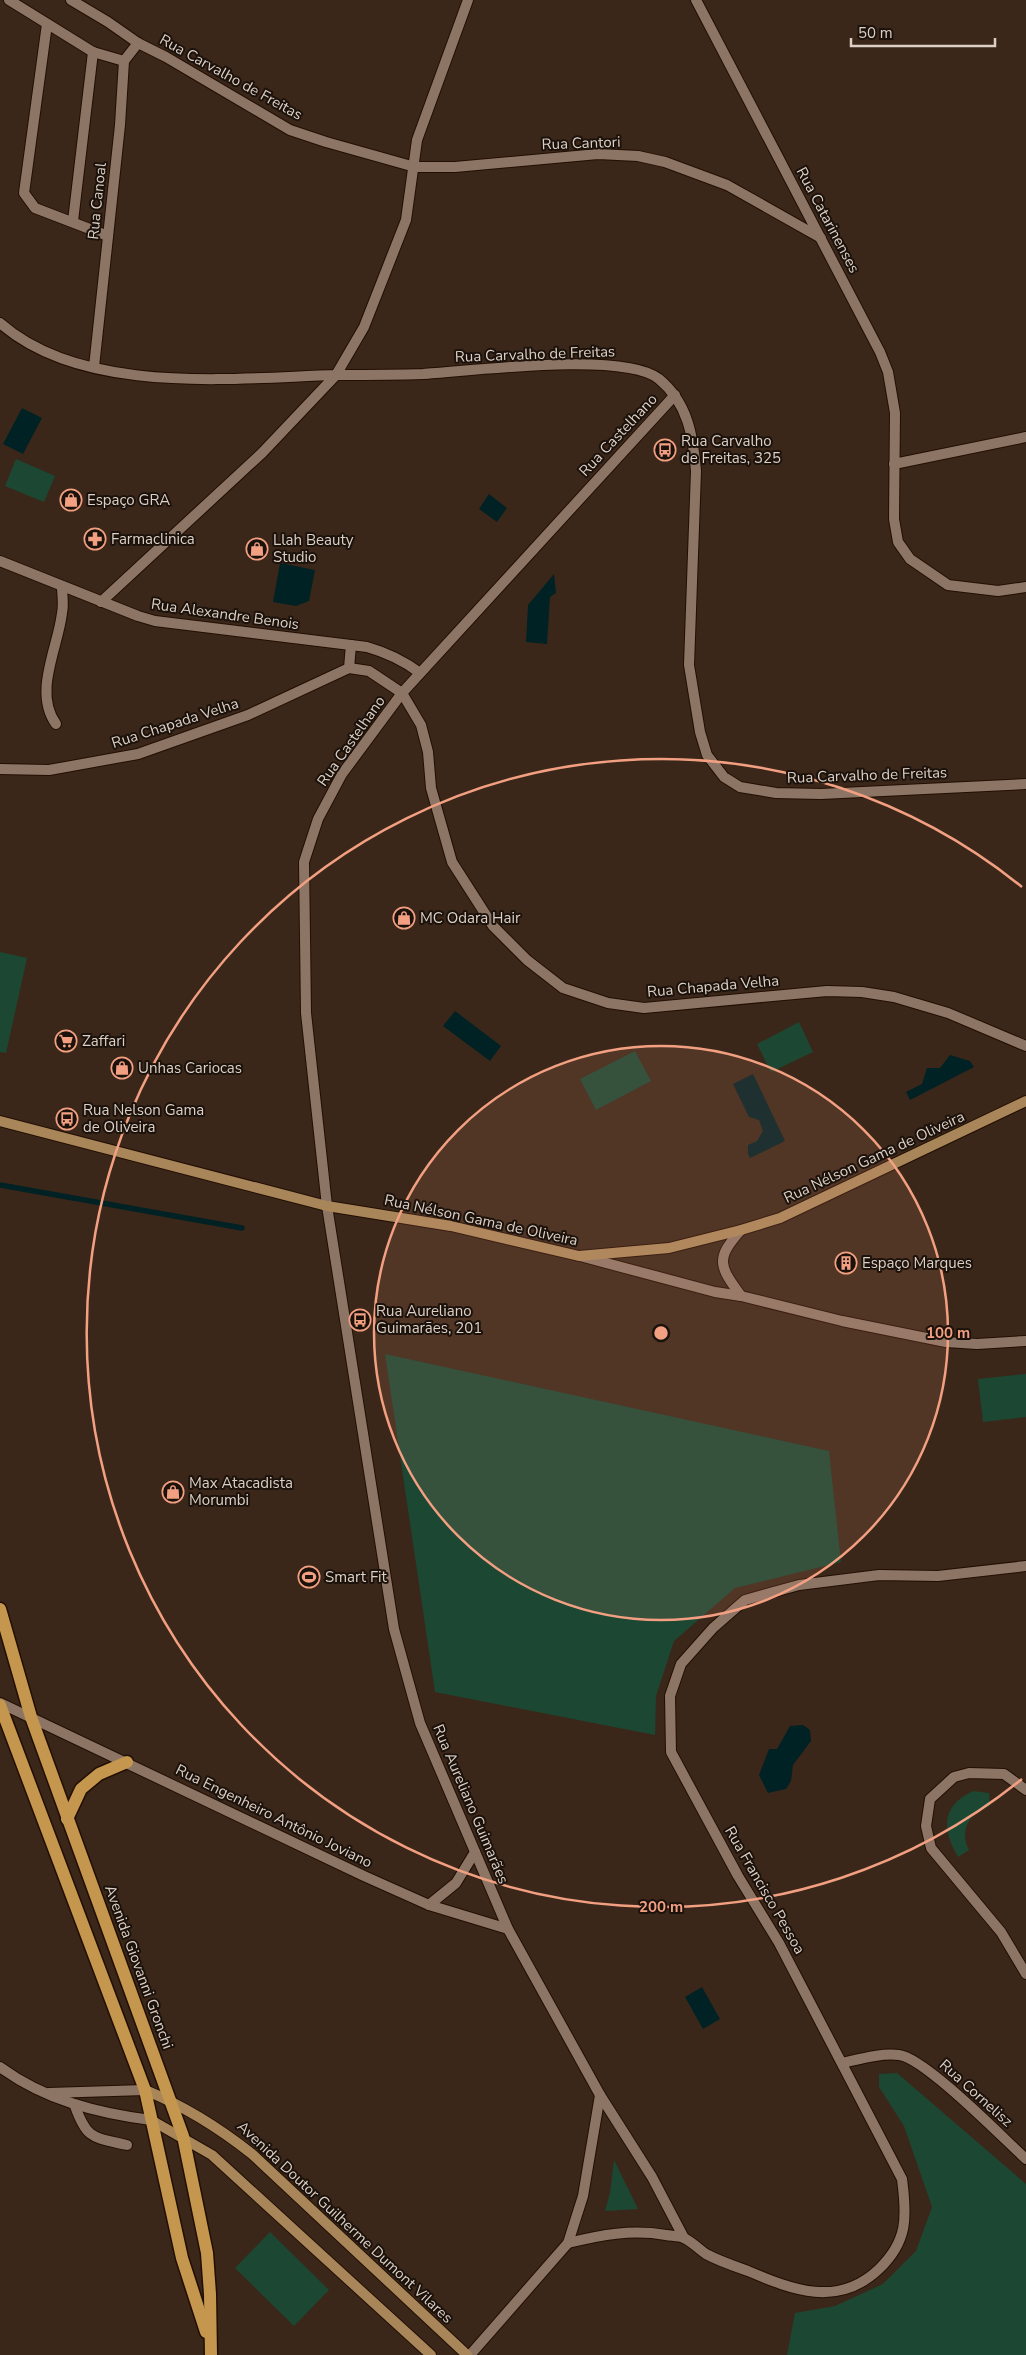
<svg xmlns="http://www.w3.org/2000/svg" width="1026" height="2355" viewBox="0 0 1026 2355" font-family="'Nunito Sans',sans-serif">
<rect width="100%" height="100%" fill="#3b2719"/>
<g fill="#1c4733">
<polygon points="16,459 55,476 44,502 5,486"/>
<polygon points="0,952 27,958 6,1053 0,1052"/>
<polygon points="799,1022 813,1052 771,1072 757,1044"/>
<polygon points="635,1051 651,1081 596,1110 580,1079"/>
<polygon points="385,1354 829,1451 841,1562 735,1588 674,1641 656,1696 655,1735 435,1692"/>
<polygon points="1026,1374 1026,1417 983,1422 978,1379"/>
<path d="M 973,1791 L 989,1793 L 990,1806 C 969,1813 959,1830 969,1850 L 958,1857 C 942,1829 941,1806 973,1791 Z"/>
<polygon points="897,2073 1026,2184 1026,2355 787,2355 795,2313 835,2306 883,2284 916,2251 932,2207 904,2126 879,2087 879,2074"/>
<polygon points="614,2160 615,2162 638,2209 605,2211 610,2193"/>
<polygon points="270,2232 329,2290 294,2326 235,2268"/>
</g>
<g fill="#002225">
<polygon points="22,408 42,418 23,454 3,444"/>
<polygon points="489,494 507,508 497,522 479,509"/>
<polygon points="280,563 315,570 309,601 296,606 273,602"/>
<polygon points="554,574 556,593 550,597 547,644 526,642 528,605"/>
<polygon points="455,1011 501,1046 490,1061 443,1026"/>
<polygon points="950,1055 970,1061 974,1067 910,1100 906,1092 922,1084 927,1068 940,1068"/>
<polygon points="753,1074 785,1141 750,1158 748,1154 748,1145 757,1141 763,1131 759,1120 749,1117 733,1084"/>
<polygon points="803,1725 810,1730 811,1741 793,1765 791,1781 786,1789 768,1793 759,1775 769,1749 777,1749 790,1726"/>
<polygon points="702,1987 720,2019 703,2029 685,1997"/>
</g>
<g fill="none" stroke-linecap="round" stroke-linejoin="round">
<polyline stroke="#002225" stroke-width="5.5" points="0,1185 242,1228"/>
<g stroke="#220f03" stroke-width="12">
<g id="service">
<polyline points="9,0 93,52 124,61"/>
<polyline points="47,24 24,193 35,208 108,236"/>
<polyline points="73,221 93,52"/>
<path d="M 75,2106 C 87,2140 93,2137 127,2145"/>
</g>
</g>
<g stroke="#220f03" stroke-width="12">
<g id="minor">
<polyline points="71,0 108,22 138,43 166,57 290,130 326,142 415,167 455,167 598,154 638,156 665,162 727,185 821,238"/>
<polyline points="696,0 880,352 888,372 895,413 894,519 898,542 910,559 948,585 998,591 1026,587"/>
<path d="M 0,323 C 83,396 233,378 336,375 L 364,327 L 406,220 L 417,140 L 468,0"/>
<polyline points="94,367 120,125 124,61 138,43"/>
<polyline points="894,464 1026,437"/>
<polyline points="349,668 369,671 402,693"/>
<path d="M 56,724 C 33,692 58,648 62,613 C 64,604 62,595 62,586"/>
<polyline points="0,769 49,770 138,754 248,715 349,668 351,645"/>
<polyline points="580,1256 715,1292 741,1296 842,1321 946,1342 977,1344 1026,1341"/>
<path d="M 741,1296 C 719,1266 715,1259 741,1230"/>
<polyline points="1026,1790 1004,1774 969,1773 954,1777 930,1799 926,1826 931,1848 1001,1932 1026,1974"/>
<path d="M 842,2063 C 860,2059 880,2053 899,2055 C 925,2058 1003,2138 1026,2159"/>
<polyline points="600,2095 652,2177 684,2238"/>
<path d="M 568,2243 C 601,2235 631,2229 666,2235 C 671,2236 679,2236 684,2238 C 692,2242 699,2249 706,2254 C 719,2261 734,2266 748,2271 C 793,2290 838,2308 879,2269 C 908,2241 907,2217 902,2179 L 779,1943 L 738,1876 L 671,1752 L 670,1696 L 681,1664 L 713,1628 L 745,1600 L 799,1585 L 879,1575 L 938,1576 L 1026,1566"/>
</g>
</g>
<g stroke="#220f03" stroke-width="12">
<g id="tertiary">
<path d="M 0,561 L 138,616 L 155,621 L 367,647 C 388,653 403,660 420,673"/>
<path d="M 101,602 L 262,453 L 336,375 C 365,375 394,375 423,374 C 472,371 624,351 659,379 C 688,403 693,436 696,471 L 689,665 L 700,732 L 707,755 L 724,777 L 740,787 L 776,793 L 821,794 L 1026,784"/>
<polyline points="402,693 421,725 428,752 431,788 452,862 493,926 527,960 563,988 608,1003 644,1008 827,991 862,992 894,997 948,1013 1026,1046"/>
<polyline points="0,1703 364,1876 429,1905 508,1929"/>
<polyline points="429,1905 456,1883 475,1852"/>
<path d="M 0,2067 C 45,2100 97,2113 151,2120"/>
<polyline points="49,2093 145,2090"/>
<polyline points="470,2355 568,2243 583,2196 600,2095 508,1929 420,1723 394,1629 327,1206 306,1013 304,862 318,819 342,774 402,693 675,395"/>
</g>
</g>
<g stroke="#220f03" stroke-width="12">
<g id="secondary">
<polyline points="0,1121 327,1206 451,1226 579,1256 669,1248 741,1230 780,1218 1026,1101"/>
<path d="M 145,2090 C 184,2106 218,2127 252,2154 L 467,2355"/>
<polyline points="151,2120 212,2155 431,2355"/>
</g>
</g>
<g stroke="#220f03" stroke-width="15">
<g id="primary">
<polyline points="0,1609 31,1717 183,2136 207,2253 210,2294 211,2355"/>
<polyline points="0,1705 145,2090 182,2258 206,2332"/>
<polyline points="67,1819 81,1789 99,1774 127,1762"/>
</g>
</g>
<use href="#service" stroke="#8d7565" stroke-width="10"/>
<use href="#minor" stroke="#8d7565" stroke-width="10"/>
<use href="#tertiary" stroke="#8d7565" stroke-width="10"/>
<use href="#secondary" stroke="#a88659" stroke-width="10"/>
<use href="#primary" stroke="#c4964e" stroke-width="12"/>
</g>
<circle cx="661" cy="1333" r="287" fill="#f3a082" fill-opacity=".12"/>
<g fill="none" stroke="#f3a082" stroke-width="2.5">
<circle cx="661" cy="1333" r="287"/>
<path d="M1022 1779A574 574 0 1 1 1022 887"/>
</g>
<defs>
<g id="bus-ring" transform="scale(1.125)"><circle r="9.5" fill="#1c120c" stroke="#f3a082" stroke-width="1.5"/><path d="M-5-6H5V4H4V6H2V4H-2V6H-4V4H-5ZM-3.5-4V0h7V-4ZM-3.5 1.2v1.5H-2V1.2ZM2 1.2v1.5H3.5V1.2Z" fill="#f3a082"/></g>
<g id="shop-ring" transform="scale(1.125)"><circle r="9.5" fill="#1c120c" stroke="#f3a082" stroke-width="1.5"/><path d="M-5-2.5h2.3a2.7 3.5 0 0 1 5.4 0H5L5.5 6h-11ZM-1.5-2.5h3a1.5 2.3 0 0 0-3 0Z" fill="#f3a082"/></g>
<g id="pharmacy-ring" transform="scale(1.125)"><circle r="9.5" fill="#1c120c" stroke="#f3a082" stroke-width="1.5"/><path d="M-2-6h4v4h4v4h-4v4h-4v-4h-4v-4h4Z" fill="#f3a082"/></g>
<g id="supermarket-ring" transform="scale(1.125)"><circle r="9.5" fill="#1c120c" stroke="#f3a082" stroke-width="1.5"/><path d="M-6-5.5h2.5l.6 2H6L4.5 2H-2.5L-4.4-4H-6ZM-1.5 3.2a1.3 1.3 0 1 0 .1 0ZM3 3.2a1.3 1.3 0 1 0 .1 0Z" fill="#f3a082"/></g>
<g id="building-ring" transform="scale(1.125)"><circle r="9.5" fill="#1c120c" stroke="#f3a082" stroke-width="1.5"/><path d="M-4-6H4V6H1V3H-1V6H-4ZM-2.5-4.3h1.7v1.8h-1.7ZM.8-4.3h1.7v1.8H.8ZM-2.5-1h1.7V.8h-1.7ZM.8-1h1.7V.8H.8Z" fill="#f3a082"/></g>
<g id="stadium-ring" transform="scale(1.125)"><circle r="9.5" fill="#1c120c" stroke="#f3a082" stroke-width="1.5"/><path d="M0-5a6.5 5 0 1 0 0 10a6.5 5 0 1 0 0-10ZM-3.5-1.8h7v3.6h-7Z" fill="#f3a082"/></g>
</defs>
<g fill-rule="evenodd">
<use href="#bus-ring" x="665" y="450"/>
<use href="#shop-ring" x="71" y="500"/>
<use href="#pharmacy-ring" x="95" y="539"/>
<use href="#shop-ring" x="257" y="549"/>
<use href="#shop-ring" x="404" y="918"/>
<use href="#supermarket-ring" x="66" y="1041"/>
<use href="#shop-ring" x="122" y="1068"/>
<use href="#bus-ring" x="67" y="1119"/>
<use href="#building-ring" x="846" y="1263"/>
<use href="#bus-ring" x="360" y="1320"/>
<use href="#shop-ring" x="173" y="1492"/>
<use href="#stadium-ring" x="309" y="1577"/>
</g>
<g text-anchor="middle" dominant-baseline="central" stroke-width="4" stroke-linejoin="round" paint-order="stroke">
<g font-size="15" fill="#dccfc5" stroke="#1c120c">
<text transform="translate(231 77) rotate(29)">Rua Carvalho de Freitas</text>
<text transform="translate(581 143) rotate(-2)">Rua Cantori</text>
<text transform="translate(97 201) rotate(-84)">Rua Canoal</text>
<text transform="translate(828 220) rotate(62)">Rua Catarinenses</text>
<text transform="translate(535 354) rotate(-2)">Rua Carvalho de Freitas</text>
<text transform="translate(618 435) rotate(-47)">Rua Castelhano</text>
<text transform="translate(225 614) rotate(8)">Rua Alexandre Benois</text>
<text transform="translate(175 723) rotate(-18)">Rua Chapada Velha</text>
<text transform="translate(351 741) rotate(-55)">Rua Castelhano</text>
<text transform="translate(867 775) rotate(-2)">Rua Carvalho de Freitas</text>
<text transform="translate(713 986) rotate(-5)">Rua Chapada Velha</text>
<text transform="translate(874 1157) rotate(-25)">Rua Nélson Gama de Oliveira</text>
<text transform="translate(481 1220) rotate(12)">Rua Nélson Gama de Oliveira</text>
<text transform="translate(471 1804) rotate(67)">Rua Aureliano Guimarães</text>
<text transform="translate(274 1816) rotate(26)">Rua Engenheiro Antônio Joviano</text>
<text transform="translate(765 1890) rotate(60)">Rua Francisco Pessoa</text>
<text transform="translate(139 1967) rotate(70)">Avenida Giovanni Gronchi</text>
<text transform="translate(976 2093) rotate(42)">Rua Cornelisz</text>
<text transform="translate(345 2222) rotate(43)">Avenida Doutor Guilherme Dumont Vilares</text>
</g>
<g font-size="15" fill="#dccfc5" stroke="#1c120c" text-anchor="start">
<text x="681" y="441">Rua Carvalho<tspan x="681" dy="17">de Freitas, 325</tspan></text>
<text x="87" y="500">Espaço GRA</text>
<text x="111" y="539">Farmaclinica</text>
<text x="273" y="540">Llah Beauty<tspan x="273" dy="17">Studio</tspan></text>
<text x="420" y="918">MC Odara Hair</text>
<text x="82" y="1041">Zaffari</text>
<text x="138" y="1068">Unhas Cariocas</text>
<text x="83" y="1110">Rua Nelson Gama<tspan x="83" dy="17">de Oliveira</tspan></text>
<text x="862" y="1263">Espaço Marques</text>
<text x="376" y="1311">Rua Aureliano<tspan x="376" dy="17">Guimarães, 201</tspan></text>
<text x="189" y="1483">Max Atacadista<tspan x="189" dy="17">Morumbi</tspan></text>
<text x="325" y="1577">Smart Fit</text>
</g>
</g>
<circle cx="661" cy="1333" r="8" fill="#f3a082" stroke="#1c120c" stroke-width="2.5"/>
<g font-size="15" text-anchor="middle" font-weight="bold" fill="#f3a082" stroke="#1c120c" stroke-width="4" stroke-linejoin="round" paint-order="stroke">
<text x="948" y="1338">100 m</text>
<text x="661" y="1912">200 m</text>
</g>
<path d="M851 38v8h144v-8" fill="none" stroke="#dccfc5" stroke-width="2.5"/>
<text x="858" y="38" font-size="15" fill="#dccfc5" stroke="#1c120c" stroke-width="4" paint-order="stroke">50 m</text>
</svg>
